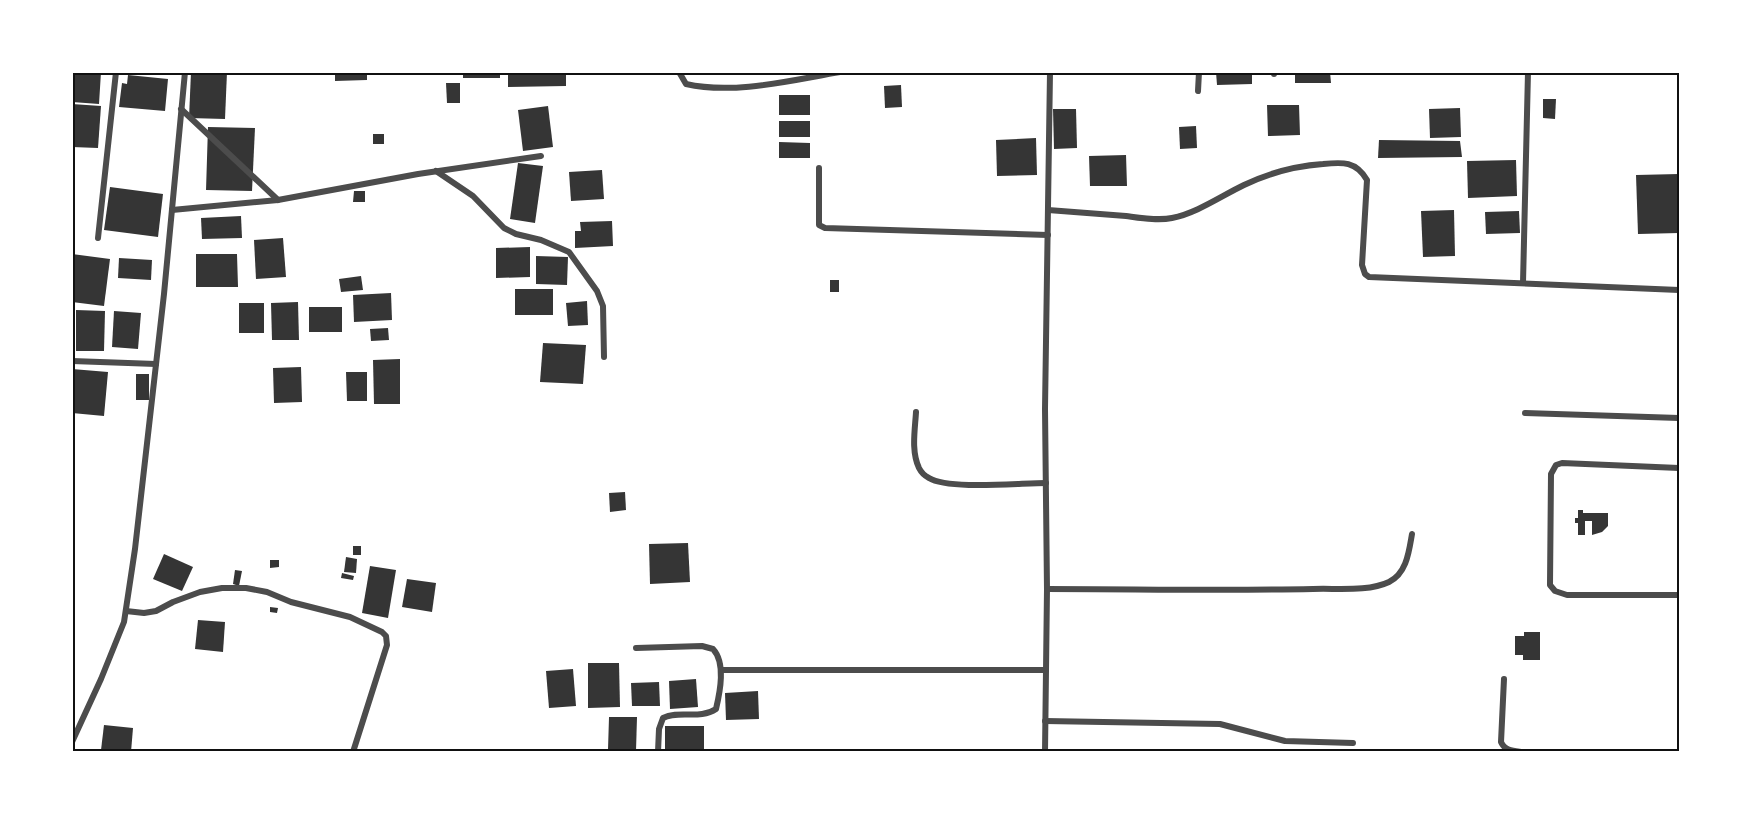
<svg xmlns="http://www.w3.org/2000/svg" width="1751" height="824" viewBox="0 0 1751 824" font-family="Roboto,sans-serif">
<rect width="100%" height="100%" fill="#fff"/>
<g fill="#353535">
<polygon points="72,72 101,72 99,104 72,102"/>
<polygon points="191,72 227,72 225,119 189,118"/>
<polygon points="335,72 367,72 367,80 335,81"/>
<rect x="463" y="72" width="37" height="6"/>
<polygon points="508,72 566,72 566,86 508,87"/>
<polygon points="1216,72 1252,72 1252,84 1217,85"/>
<polygon points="1295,72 1330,72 1331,83 1295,83"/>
<polygon points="128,75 168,79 165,111 119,107 122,83 127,84"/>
<polygon points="446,83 460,83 460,103 447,103"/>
<polygon points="901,85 902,107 885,108 884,86"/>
<rect x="779" y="95" width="31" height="20"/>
<polygon points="1543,99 1556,99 1555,119 1543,118"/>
<polygon points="72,104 101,106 98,148 72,147"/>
<polygon points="1267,105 1299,105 1300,135 1268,136"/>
<polygon points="548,106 553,147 523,151 518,110"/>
<polygon points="1460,108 1461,137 1430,138 1429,109"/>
<polygon points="1053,109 1076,109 1077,148 1054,149"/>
<rect x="779" y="121" width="31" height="16"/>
<polygon points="1196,126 1197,148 1180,149 1179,127"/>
<polygon points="208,127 255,128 252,191 206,190"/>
<rect x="373" y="134" width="11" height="10"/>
<polygon points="1036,138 1037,175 997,176 996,140"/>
<polygon points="1379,140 1460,141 1462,157 1378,158"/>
<polygon points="779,142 810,143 810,158 779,158"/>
<polygon points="1126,155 1127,186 1090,186 1089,156"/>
<polygon points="1516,160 1517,196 1468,198 1467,161"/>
<polygon points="518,163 543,166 535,223 510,219"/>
<polygon points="602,170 604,199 571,201 569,172"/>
<polygon points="1679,174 1679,233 1638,234 1636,175"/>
<polygon points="110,187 163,194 158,237 104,230"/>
<polygon points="354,191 365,191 365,202 353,202"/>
<polygon points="1454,210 1455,256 1423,257 1421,211"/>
<polygon points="1519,211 1520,233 1486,234 1485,212"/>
<polygon points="241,216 242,238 202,239 201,218"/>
<polygon points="612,221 613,246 575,248 575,231 581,231 580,222"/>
<polygon points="283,238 286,277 256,279 254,240"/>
<polygon points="530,247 530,277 496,278 496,248"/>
<polygon points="72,254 110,259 104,306 72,302"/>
<polygon points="196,254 237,254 238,287 196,287"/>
<polygon points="536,256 568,257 567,285 536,284"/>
<polygon points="119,258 152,260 151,280 118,278"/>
<polygon points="361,276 363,290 341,292 339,279"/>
<rect x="830" y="280" width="9" height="12"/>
<rect x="515" y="289" width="38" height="26"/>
<polygon points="391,293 392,320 354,322 353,295"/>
<polygon points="587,301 588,325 568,326 566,303"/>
<polygon points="298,302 299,340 272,340 271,303"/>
<rect x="239" y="303" width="25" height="30"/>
<rect x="309" y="307" width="33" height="25"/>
<polygon points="76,310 105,311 104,351 76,351"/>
<polygon points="114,311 141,313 138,349 112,347"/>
<polygon points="388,328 389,340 371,341 370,329"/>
<polygon points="543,343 586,345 583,384 540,382"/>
<polygon points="400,359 400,404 374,404 373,360"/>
<polygon points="301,367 302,402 274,403 273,368"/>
<polygon points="72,369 108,372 104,416 72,413"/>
<polygon points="346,372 367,372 367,401 347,401"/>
<rect x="136" y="374" width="13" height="26"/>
<polygon points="625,492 626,510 610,512 609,493"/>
<polygon points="1578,510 1583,510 1583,513 1608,513 1608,526 1602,532 1592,535 1592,521 1585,521 1585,535 1578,535 1578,523 1575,523 1575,518 1578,518"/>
<polygon points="688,543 690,582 650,584 649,544"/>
<rect x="353" y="546" width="8" height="9"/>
<polygon points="164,554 193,567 182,591 153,579"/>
<polygon points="346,557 357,559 356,573 344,572"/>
<polygon points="270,560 279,560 279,567 270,568"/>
<polygon points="370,566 396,570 388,618 362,613"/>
<polygon points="235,570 242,571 239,586 233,584"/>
<polygon points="342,573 354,576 353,580 341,578"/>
<polygon points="407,579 436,583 432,612 402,607"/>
<polygon points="270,607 278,608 277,613 270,612"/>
<polygon points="198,620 225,622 223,652 195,649"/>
<polygon points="1524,632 1540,632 1540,660 1523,660 1523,655 1515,655 1515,636 1524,636"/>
<polygon points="588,663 619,663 620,707 588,708"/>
<polygon points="573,669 576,706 549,708 546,671"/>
<polygon points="696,679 698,707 670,709 669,681"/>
<polygon points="659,682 660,706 632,706 631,683"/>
<polygon points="758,691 759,719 726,720 725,693"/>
<polygon points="609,717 637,717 636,751 608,750"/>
<polygon points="104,725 133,728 131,752 101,750"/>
<rect x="665" y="726" width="39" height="26"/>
<rect x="1161" y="750" width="43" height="2"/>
</g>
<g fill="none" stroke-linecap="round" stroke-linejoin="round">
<g stroke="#4c4c4c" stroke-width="6">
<path d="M 679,72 L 686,84 C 734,95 792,80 840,72"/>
<polyline points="1274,74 1274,72"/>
<polyline points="1198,91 1199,72"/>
<polyline points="181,109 278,200"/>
<polyline points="819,168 819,225 825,228 1048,235"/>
<polyline points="436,171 473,196 504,228 516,234 541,240 569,252 597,291 603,306 604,357"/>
<polyline points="172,210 278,200 418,174 541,156"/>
<path d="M 1048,210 C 1074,212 1100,214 1126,216 C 1141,218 1158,221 1172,218 C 1197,213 1221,196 1244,185 C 1269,173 1295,166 1323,164 C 1343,162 1356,161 1367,180 L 1362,265 L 1365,274 L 1369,277 L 1679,290"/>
<polyline points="98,238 116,72"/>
<polyline points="1523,283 1528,72"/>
<polyline points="72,361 156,364"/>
<path d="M 916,412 C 915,430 911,451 919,468 C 921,472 925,476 929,478 C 948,490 1020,483 1046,483"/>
<polyline points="1525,413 1679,418"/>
<polyline points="1679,468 1562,463 1556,465 1551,474 1550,585 1555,591 1567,595 1679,595"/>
<path d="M 1047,589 C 1135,589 1224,591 1313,589 C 1336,588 1368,592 1389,582 C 1407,573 1409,551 1412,534"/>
<polyline points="126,611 144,613 156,611 173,602 200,592 222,588 246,588 267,592 291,602 350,617 382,632 386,636 387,645 353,752"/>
<path d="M 636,648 L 702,646 L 713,649 C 726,663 720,692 716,709 C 700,720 679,710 663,718 L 659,729 L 658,752"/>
<polyline points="721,670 1046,670"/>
<path d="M 1504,679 L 1501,742 C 1505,751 1513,751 1522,752"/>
<polyline points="1045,721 1220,724 1285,741 1353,743"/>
<polyline points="72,742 101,679 124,622 135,549 164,294 185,72"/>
<polyline points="1045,752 1047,589 1045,409 1050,72"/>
</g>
</g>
<rect width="1751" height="824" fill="none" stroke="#ffffff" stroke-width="147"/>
<rect x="74" y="74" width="1604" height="676" fill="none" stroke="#111" stroke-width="2"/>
</svg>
